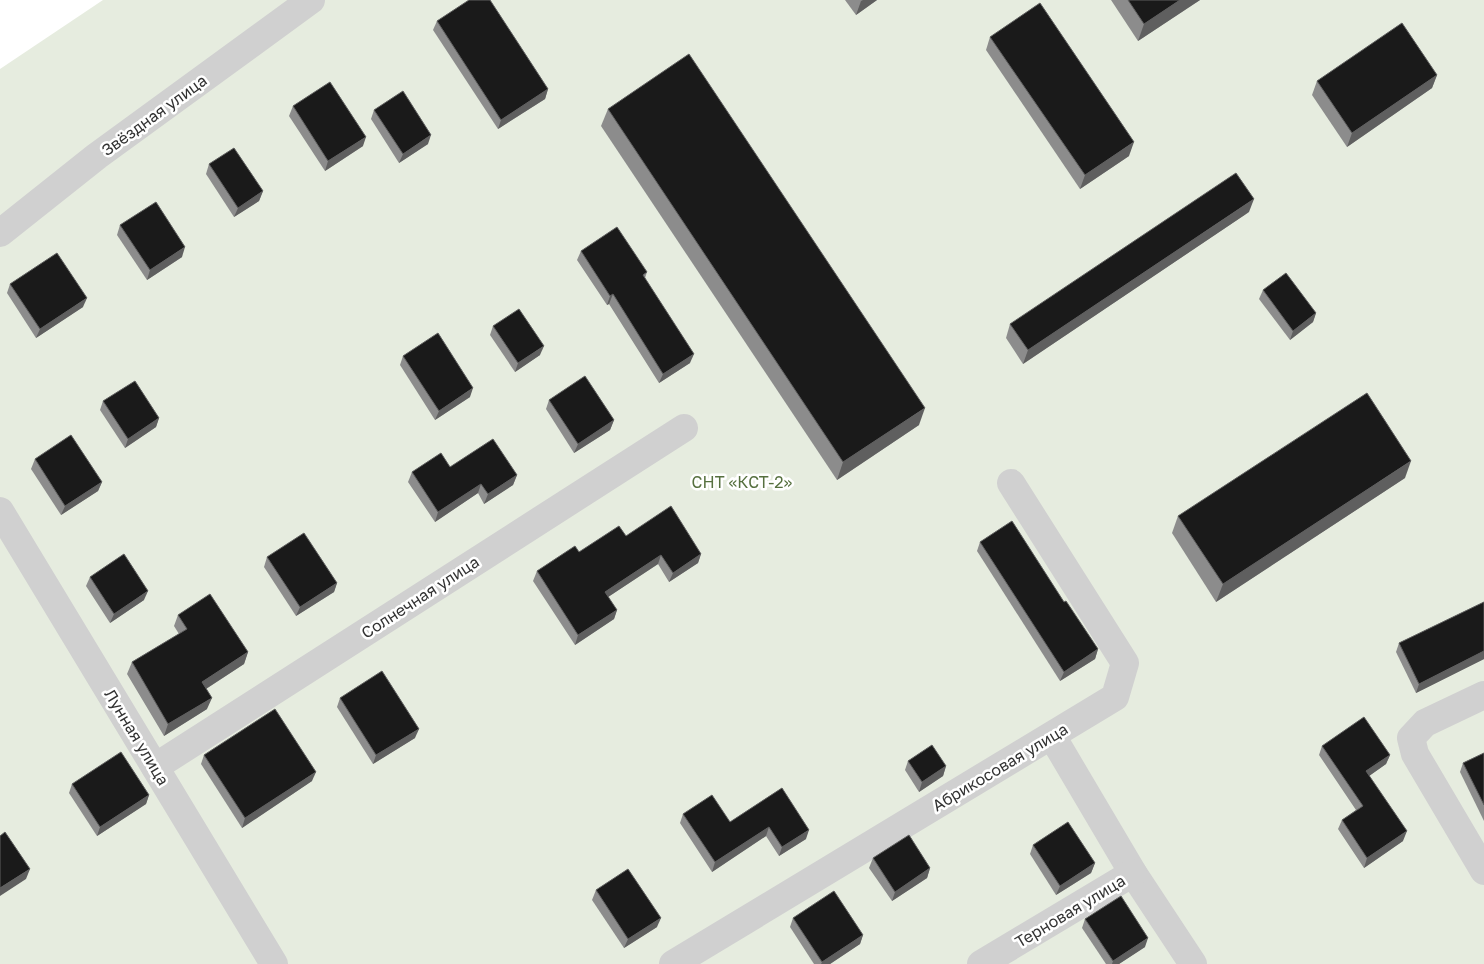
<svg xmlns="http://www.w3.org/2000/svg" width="1484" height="964" viewBox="0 0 1484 964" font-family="'Golos Text',sans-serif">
<rect width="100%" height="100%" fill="#fff"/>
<polygon fill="#e6ecdf" points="103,0 1484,0 1484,964 0,964 0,69"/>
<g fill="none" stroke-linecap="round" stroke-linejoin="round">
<g stroke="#d0d0d0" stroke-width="28">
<polyline points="0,233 97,156 311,0"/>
<polyline points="0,511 274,964"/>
<polyline points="1484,695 1425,723 1411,738 1415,754 1484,871"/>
<polyline points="1052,736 1133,873 1193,964"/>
<polyline points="155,767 684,428"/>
<polyline points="673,964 1115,697 1125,663 1011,483"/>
<polyline points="981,964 1133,873"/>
</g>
</g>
<g fill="#8c8c8c">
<polygon points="845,0 877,0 856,15"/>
<polygon points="1111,0 1200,0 1138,41"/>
<polygon points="437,21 548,89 545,99 498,129 433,30"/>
<polygon points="990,37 1129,156 1080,189 986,50"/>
<polygon points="1437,75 1432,88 1347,147 1312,95 1317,81"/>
<polygon points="293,106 363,146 325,171 289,116"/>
<polygon points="608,109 919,425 837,480 601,126"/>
<polygon points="374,110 428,144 399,163 371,119"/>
<polygon points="209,164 263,191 259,201 234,217 206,174"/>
<polygon points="1249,212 1023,364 1006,338 1010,324"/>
<polygon points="120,225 182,257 147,280 117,235"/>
<polygon points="581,251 647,272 645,278 690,363 659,383 609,304 607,305 577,260"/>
<polygon points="10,284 83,307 36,338 7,293"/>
<polygon points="1263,290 1316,313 1313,322 1290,340 1259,299"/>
<polygon points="493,326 540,355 515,372 490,335"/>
<polygon points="403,356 470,397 435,420 400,365"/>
<polygon points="549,400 614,420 610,430 574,453 546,409"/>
<polygon points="103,401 159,418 156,427 125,448 100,410"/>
<polygon points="35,459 102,482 98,491 61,515 31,469"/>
<polygon points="450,467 517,475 513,485 484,504 478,493 435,522 408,482 412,472"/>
<polygon points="1405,478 1216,602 1172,533 1178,516"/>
<polygon points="626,536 701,554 698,563 669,582 658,564 608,597 617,610 614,619 575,645 533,581 537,571 579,552"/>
<polygon points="980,542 1064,602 1098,649 1095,659 1060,681 977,551"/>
<polygon points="267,557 337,583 334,592 296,616 264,567"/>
<polygon points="90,577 144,600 110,623 86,586"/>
<polygon points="1484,602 1484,659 1416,693 1396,652 1399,643"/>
<polygon points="178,615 248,652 244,664 206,689 207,709 164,736 127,674 132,662 179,634 174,626"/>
<polygon points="340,698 415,738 373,764 337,707"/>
<polygon points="1322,746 1390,755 1386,764 1369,776 1403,841 1364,868 1338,829 1342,820 1356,810 1319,755"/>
<polygon points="1484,753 1484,821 1460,772 1463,763"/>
<polygon points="204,755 312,781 242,828 201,764"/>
<polygon points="908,761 946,766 943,776 919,792 905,770"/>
<polygon points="72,784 149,795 146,804 97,836 69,793"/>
<polygon points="782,788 806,839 779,856 766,836 712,872 680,823 683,814 730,822"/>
<polygon points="1033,845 1095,863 1091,873 1056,895 1030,854"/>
<polygon points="873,858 930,868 927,878 892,901 869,868"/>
<polygon points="596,890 657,927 624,948 592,900"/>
<polygon points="793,918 863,935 860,944 830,964 814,964 790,927"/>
<polygon points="1085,919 1145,947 1119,964 1106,964 1082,928"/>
</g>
<g fill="#5f5f5f">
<polygon points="863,0 877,0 856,15 861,1"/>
<polygon points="1180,0 1200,0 1138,41 1144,24"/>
<polygon points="1437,75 1432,88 1347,147 1352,133"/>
<polygon points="548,89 545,99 498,129 501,120"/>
<polygon points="431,135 428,144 399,163 403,154"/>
<polygon points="366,137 363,146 325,171 328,161"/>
<polygon points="1134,142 1129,156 1080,189 1085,175"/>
<polygon points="263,191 259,201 234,217 238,208"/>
<polygon points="1254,199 1249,212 1023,364 1028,350"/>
<polygon points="185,247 182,257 147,280 150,270"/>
<polygon points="613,294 609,304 607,305 610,296"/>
<polygon points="87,298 83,307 36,338 40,329"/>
<polygon points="1316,313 1313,322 1290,340 1293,331"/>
<polygon points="544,346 540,355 515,372 518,363"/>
<polygon points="694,354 690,363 659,383 663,374"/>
<polygon points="473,388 470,397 435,420 439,411"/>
<polygon points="925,408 919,425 837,480 843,462"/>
<polygon points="159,418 156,427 125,448 128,439"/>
<polygon points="614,420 610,430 574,453 578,444"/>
<polygon points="1411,461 1405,478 1216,602 1223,584"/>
<polygon points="517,475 513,485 484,504 488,494"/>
<polygon points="102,482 98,491 61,515 65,506"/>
<polygon points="481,484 478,493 435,522 438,512"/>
<polygon points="701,554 698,563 669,582 673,573"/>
<polygon points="661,555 658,564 602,601 605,592"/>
<polygon points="337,583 334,592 296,616 300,607"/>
<polygon points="148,591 144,600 110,623 114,614"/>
<polygon points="617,610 614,619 575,645 578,635"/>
<polygon points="1098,649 1095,659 1060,681 1064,672"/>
<polygon points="1484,651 1484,659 1416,693 1419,684"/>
<polygon points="248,652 244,664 198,694 202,682"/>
<polygon points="212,698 207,709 164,736 168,724"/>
<polygon points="419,729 415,738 373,764 376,755"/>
<polygon points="1390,755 1386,764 1362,781 1366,771"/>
<polygon points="946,766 943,776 919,792 922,782"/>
<polygon points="316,772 312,781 242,828 245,818"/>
<polygon points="149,795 146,804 97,836 100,827"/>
<polygon points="769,827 766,836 712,872 715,862"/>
<polygon points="809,830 806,839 779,856 782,847"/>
<polygon points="1407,831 1403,841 1364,868 1367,858"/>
<polygon points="1095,863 1091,873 1056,895 1060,886"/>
<polygon points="930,868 927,878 892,901 895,892"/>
<polygon points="30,869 26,879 0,896 0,888"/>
<polygon points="661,918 657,927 624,948 628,939"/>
<polygon points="863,935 860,944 830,964 821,964 822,962"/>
<polygon points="1148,938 1145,947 1119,964 1112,964 1113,961"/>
</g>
<g fill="#1a1a1a" stroke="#5f5f5f">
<polygon points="469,0 490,0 548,89 501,120 437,21"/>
<polygon points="1128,0 1180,0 1144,24"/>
<polygon points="1040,3 1134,142 1085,175 990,37"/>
<polygon points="1402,23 1437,75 1352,133 1317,81"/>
<polygon points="689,54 925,408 843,462 608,109"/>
<polygon points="330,82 366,137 328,161 293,106"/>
<polygon points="403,91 431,135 403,154 374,110"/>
<polygon points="234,148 263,191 238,208 209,164"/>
<polygon points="1236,173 1254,199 1028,350 1010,324"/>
<polygon points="156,202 185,247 150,270 120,225"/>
<polygon points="617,227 647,272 643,275 694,354 663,374 613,294 610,296 581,251"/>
<polygon points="57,253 87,298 40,329 10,284"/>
<polygon points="1286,273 1316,313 1293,331 1263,290"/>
<polygon points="519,309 544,346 518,363 493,326"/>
<polygon points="438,333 473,388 439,411 403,356"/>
<polygon points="585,376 614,420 578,444 549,400"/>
<polygon points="135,381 159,418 128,439 103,401"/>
<polygon points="1367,393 1411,461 1223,584 1178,516"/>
<polygon points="71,435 102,482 65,506 35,459"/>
<polygon points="493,439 517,475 488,494 481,484 438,512 412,472 441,453 450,467"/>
<polygon points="671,506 701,554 673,573 661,555 605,592 617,610 578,635 537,571 575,546 579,552 619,526 626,536"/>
<polygon points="1012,521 1064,602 1066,601 1098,649 1064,672 980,542"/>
<polygon points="304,533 337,583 300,607 267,557"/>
<polygon points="124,554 148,591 114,614 90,577"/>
<polygon points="210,594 248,652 202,682 212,698 168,724 132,662 187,629 178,615"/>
<polygon points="1484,602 1484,651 1419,684 1399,643"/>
<polygon points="382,671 419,729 376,755 340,698"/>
<polygon points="275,709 316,772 245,818 204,755"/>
<polygon points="1364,717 1390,755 1366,771 1407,831 1367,858 1342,820 1363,806 1322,746"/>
<polygon points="932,745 946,766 922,782 908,761"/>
<polygon points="121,752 149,795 100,827 72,784"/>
<polygon points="1484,753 1484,805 1463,763"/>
<polygon points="782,788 809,830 782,847 769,827 715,862 683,814 712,795 730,822"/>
<polygon points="1068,822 1095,863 1060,886 1033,845"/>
<polygon points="5,832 30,869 0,888 0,836"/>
<polygon points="909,835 930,868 895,892 873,858"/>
<polygon points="628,869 661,918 628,939 596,890"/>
<polygon points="834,891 863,935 822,962 793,918"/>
<polygon points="1121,896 1148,938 1113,961 1085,919"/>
</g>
<g text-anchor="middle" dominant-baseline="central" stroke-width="5" stroke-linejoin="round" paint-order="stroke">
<g font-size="16" fill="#333" stroke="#fff">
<text transform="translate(154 115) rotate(-36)">Звёздная улица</text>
<text transform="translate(420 597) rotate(-33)">Солнечная улица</text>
<text transform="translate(137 737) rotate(59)">Лунная улица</text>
<text transform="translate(1000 767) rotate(-31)">Абрикосовая улица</text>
<text transform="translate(1070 911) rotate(-31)">Терновая улица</text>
</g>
<g font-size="16" fill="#56703f" stroke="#fff">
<text x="742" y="482">СНТ «КСТ-2»</text>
</g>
</g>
</svg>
